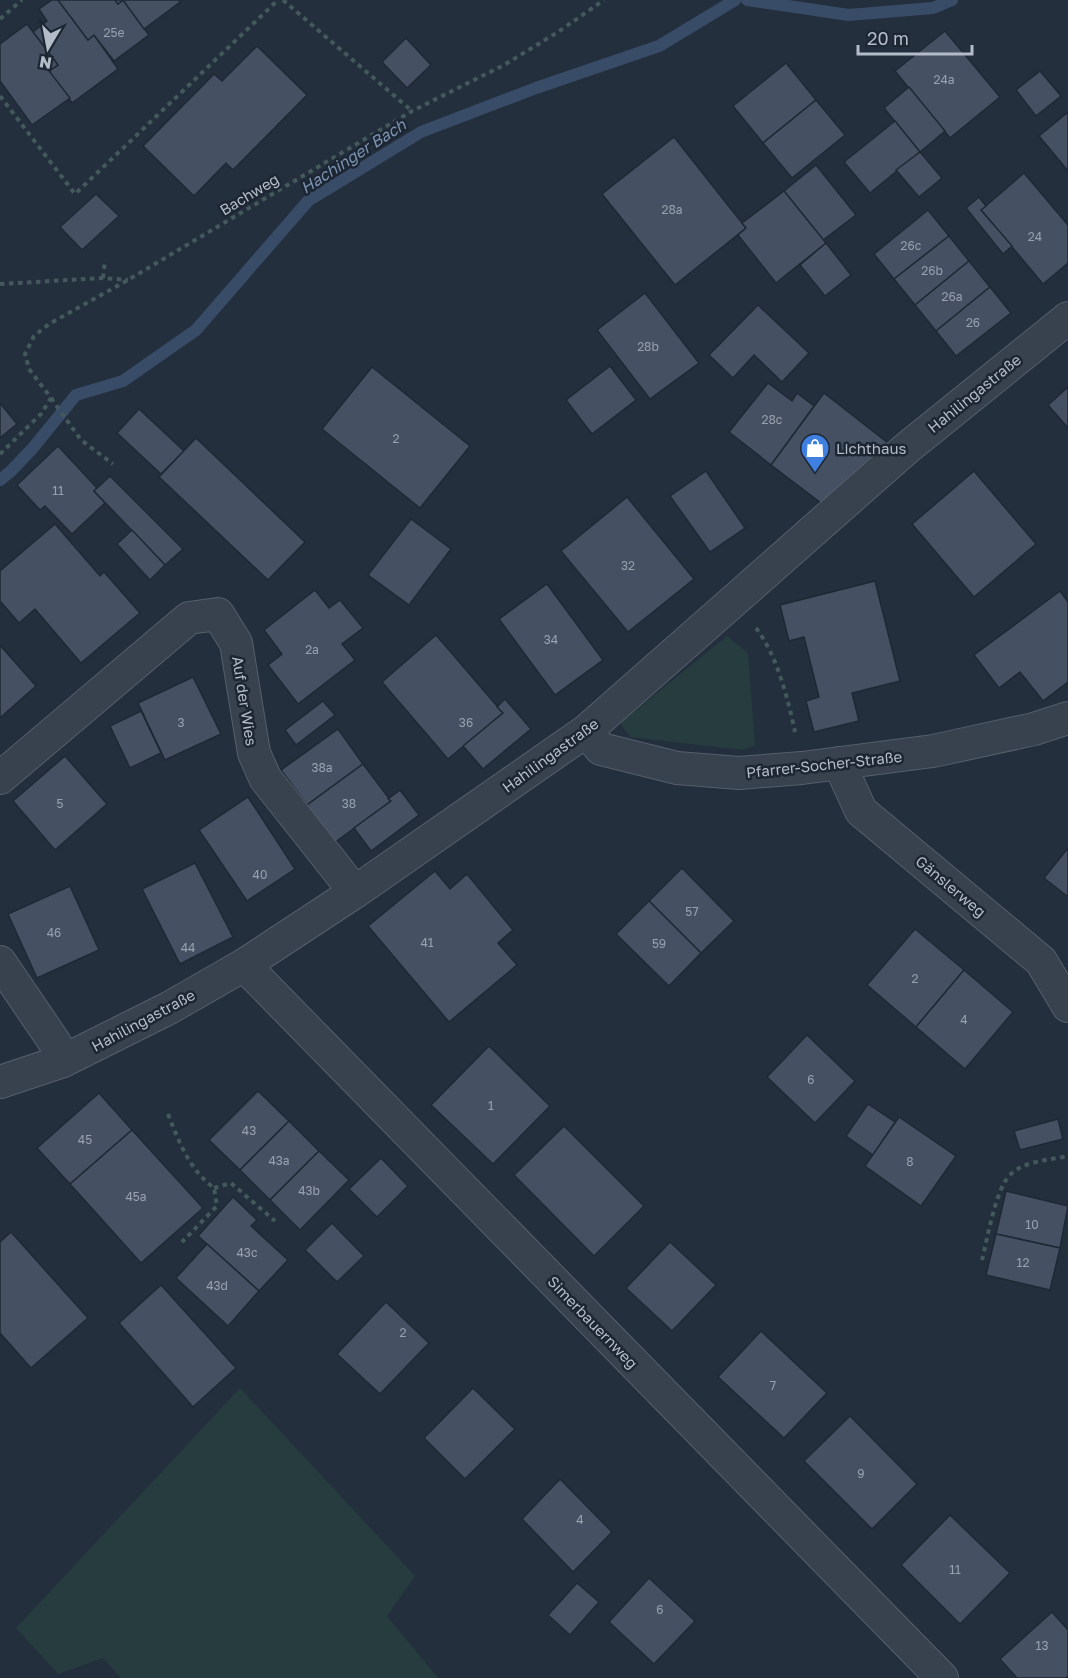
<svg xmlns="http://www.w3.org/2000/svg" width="1068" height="1678" viewBox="0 0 1068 1678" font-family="'Golos Text',sans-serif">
<rect width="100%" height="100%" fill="#242f3e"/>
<g fill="#263c3f">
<polygon points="727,636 748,653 755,745 743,750 630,737 620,723"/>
<polygon points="240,1388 415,1576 387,1616 438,1678 121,1678 103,1658 58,1674 16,1628"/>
</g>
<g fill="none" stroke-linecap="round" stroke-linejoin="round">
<g stroke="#394c67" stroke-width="12">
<polyline points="747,0 849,15 933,8 952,0"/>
<polyline points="0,480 11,471 32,449 76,395 123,381 196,330 308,201 421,132 536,88 659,46 735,0"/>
</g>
</g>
<g fill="#455162" stroke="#1f2835" stroke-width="1.5">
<polygon points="52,0 58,0 88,40 94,35 118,69 72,103 49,71 58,65 33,32 47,21 39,9"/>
<polygon points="58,0 115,0 118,4 123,0 149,35 114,61 94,35 88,40"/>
<polygon points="115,0 179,0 180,2 144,29 123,0 118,4"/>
<polygon points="27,24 58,65 49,71 70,98 32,125 0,81 0,44"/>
<polygon points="945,31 1000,97 950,138 895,71"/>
<polygon points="406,38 431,65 407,88 382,62"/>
<polygon points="257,46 307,95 233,170 226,163 194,196 143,146 214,74 222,81"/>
<polygon points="786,63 816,100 763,143 733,106"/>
<polygon points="1040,71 1061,96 1036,116 1016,90"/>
<polygon points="909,87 945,131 920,152 884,108"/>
<polygon points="816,100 845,135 792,178 763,143"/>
<polygon points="1068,112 1068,171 1039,136"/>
<polygon points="895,121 920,152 870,193 844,162"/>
<polygon points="674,137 746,228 675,285 602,194"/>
<polygon points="920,152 942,178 919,197 896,170"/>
<polygon points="816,165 856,215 823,240 784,191"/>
<polygon points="1024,173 1068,225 1068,263 1043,284 981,210"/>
<polygon points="784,191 826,243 776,283 738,235 746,228 742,223"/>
<polygon points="96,194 119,216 82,250 60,227"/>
<polygon points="979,197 986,206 981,210 1012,246 1003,254 966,208"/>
<polygon points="928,210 949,236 894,279 874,254"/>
<polygon points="949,236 969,261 915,305 894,279"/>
<polygon points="826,243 851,275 825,296 800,265"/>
<polygon points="969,261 990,287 936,331 915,305"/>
<polygon points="990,287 1011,313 956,356 936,331"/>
<polygon points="645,293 699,363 650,399 597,330"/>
<polygon points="758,305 809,353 782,382 754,355 733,378 709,355"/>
<polygon points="610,366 636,400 592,434 566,400"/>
<polygon points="372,367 470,446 420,508 322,429"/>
<polygon points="768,383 792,401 797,393 814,406 771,465 729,432"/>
<polygon points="1068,387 1068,428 1048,405"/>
<polygon points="824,393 888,443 821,503 771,465"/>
<polygon points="0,403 17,424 0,438"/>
<polygon points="139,409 184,451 161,474 117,433"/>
<polygon points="196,438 305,542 268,580 159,477"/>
<polygon points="58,446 97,488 94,491 105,503 72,534 45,506 40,510 17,485"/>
<polygon points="706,471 745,528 710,552 670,496"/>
<polygon points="974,471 1036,544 974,597 912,524"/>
<polygon points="110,476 183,549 165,565 94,491"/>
<polygon points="627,497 694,579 628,632 561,551"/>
<polygon points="411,519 451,549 409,605 368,575"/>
<polygon points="55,524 100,576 104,572 140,613 81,663 35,609 19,623 0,601 0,571"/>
<polygon points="132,530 165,565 150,580 117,544"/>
<polygon points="875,581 900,681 852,693 859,721 814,732 806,701 819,697 804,637 789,641 780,605"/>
<polygon points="547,584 603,660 555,695 499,619"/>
<polygon points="315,590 329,608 340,600 363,628 342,644 355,660 298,704 268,665 282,654 264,630"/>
<polygon points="1060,591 1068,602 1068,682 1043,701 1020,672 999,688 974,655"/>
<polygon points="436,635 503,713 448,759 382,682"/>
<polygon points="0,645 36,686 0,718"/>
<polygon points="193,677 221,734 165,760 138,703"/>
<polygon points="505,699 531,729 483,769 463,746 503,713 497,707"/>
<polygon points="323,701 335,715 296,745 285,730"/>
<polygon points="141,711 161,753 130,768 110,726"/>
<polygon points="338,729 363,764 307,805 281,770"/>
<polygon points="65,756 107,804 55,850 13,801"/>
<polygon points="363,764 391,801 334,843 307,805"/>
<polygon points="400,790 419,815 371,851 354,828 391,801 388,799"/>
<polygon points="248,797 295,869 247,901 199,830"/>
<polygon points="1068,848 1068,897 1044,878"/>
<polygon points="195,863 233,937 180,964 142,889"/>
<polygon points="682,868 734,921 701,953 649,901"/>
<polygon points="435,871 450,889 467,874 513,930 498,943 517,965 449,1022 368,926"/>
<polygon points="70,886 99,950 37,978 8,914"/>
<polygon points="649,901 701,953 669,986 616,934"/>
<polygon points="915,929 964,970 916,1027 867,985"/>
<polygon points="964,970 1013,1012 965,1069 916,1027"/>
<polygon points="807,1035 855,1081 815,1123 767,1077"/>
<polygon points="489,1046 550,1106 493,1164 431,1105"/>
<polygon points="258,1091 289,1121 240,1170 209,1140"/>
<polygon points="99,1093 132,1130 70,1184 37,1148"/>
<polygon points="868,1104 895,1122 873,1155 846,1136"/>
<polygon points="899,1117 956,1156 921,1206 865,1166"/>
<polygon points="1058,1119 1063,1139 1020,1150 1014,1131"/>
<polygon points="289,1121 319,1151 270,1200 240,1170"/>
<polygon points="564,1126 644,1206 594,1256 514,1175"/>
<polygon points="132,1130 203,1208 141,1263 70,1184"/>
<polygon points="319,1151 349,1180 300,1230 270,1200"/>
<polygon points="381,1158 408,1186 377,1217 349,1189"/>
<polygon points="1006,1191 1068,1206 1060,1248 996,1234"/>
<polygon points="233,1197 257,1220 251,1226 288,1260 259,1291 198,1236"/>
<polygon points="332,1223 364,1256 337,1282 305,1250"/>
<polygon points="11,1232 88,1318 31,1368 0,1333 0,1242"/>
<polygon points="996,1234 1060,1248 1050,1290 986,1275"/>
<polygon points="670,1242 716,1285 672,1331 626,1288"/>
<polygon points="207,1244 259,1291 228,1326 176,1278"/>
<polygon points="161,1285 236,1368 193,1407 119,1323"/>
<polygon points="386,1302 429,1343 380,1394 337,1354"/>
<polygon points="761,1331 827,1393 784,1438 718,1377"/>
<polygon points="473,1388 515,1429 465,1479 424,1438"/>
<polygon points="850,1416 917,1484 872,1529 804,1461"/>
<polygon points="560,1479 612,1532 573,1572 522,1519"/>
<polygon points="950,1515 1010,1573 960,1624 901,1565"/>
<polygon points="649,1578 695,1621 654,1664 609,1622"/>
<polygon points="577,1583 599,1602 570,1635 548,1615"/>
<polygon points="1052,1612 1068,1630 1068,1676 1066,1678 1017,1678 1000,1659"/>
</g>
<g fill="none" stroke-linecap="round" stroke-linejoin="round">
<g stroke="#565f6c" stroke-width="34">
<g id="street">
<polyline points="586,731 601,749 677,768 739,773 802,768 933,751 1034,729 1068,718"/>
<polyline points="839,763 861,811 1041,961 1068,1006"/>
<polyline points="0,778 189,618 218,614 236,643 254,753 265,778 355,892"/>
<polyline points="0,962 55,1043 63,1061"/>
<polyline points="244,965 942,1678"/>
<polyline points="0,1082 63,1061 169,1008 244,965 355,892 586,731 907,448 1068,318"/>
</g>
</g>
<g stroke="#44595c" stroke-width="4" stroke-dasharray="4.5 4.5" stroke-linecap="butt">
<polyline points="283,0 412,111"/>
<polyline points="0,19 22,0"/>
<polyline points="0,96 75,194 278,0"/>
<polyline points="103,278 105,260"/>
<polyline points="0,284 103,278 128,280"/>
<polyline points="51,398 81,440 113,464"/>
<polyline points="0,454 41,414 51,398 29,369 25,354 34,336 49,324 128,280 412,111 504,65 558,32 604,0"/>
<path d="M 756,628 C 777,655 788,699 795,732"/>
<path d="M 168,1114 C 179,1142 189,1169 214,1188 L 217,1206 L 182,1242"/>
<polyline points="214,1188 231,1183 275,1221"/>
<path d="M 982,1260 C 987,1240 996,1188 1010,1175 C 1023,1161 1050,1160 1068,1156"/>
</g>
<use href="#street" stroke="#38414e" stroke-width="32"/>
</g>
<defs>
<g id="shop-pin" transform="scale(1.5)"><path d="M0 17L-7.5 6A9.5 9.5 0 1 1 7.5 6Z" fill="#3f7fe0" stroke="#1d2633"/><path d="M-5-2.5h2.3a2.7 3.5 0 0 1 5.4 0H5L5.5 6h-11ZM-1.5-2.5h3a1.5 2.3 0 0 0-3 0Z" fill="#fff"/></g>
</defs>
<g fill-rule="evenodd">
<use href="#shop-pin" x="815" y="448"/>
</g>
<g text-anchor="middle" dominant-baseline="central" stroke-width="5" stroke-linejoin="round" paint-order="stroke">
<g font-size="12" fill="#98a1af">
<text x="114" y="32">25e</text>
<text x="944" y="79">24a</text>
<text x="672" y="209">28a</text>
<text x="1035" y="236">24</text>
<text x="911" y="245">26c</text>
<text x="932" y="270">26b</text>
<text x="952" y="296">26a</text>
<text x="973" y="322">26</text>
<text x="648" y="346">28b</text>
<text x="772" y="419">28c</text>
<text x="396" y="438">2</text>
<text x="58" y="490">11</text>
<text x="628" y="565">32</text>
<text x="551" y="639">34</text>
<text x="312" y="649">2a</text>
<text x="181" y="722">3</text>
<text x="466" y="722">36</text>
<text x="322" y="767">38a</text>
<text x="60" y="803">5</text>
<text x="349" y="803">38</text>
<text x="260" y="874">40</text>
<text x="692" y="911">57</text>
<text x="54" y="932">46</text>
<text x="427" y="942">41</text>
<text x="659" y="943">59</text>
<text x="188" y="947">44</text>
<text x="915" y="978">2</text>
<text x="964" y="1019">4</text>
<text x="811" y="1079">6</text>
<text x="491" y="1105">1</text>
<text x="249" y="1130">43</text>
<text x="85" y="1139">45</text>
<text x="279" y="1160">43a</text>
<text x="910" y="1161">8</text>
<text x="309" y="1190">43b</text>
<text x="136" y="1196">45a</text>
<text x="1032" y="1224">10</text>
<text x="247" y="1252">43c</text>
<text x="1023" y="1262">12</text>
<text x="217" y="1285">43d</text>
<text x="403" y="1332">2</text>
<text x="773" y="1385">7</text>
<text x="861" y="1473">9</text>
<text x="580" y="1519">4</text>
<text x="955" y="1569">11</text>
<text x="660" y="1609">6</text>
<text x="1042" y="1645">13</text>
</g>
<g font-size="15" fill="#b4bcc9" stroke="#1d2633">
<text transform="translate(249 194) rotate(-31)">Bachweg</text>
<text transform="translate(974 393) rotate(-39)">Hahilingastraße</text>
<text transform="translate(245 701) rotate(81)">Auf der Wies</text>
<text transform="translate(550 755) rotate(-36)">Hahilingastraße</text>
<text transform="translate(824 764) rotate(-6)">Pfarrer-Socher-Straße</text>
<text transform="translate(951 886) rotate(40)">Gänslerweg</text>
<text transform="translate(143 1020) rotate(-28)">Hahilingastraße</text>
<text transform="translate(593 1322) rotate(46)">Simerbauernweg</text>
</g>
<g font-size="15" fill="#b4bcc9" stroke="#1d2633" text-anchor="start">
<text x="836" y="448">Lichthaus</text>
</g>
<g font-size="16" font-style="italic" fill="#7c92b1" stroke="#1d2633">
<text transform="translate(353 156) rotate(-33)">Hachinger Bach</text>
</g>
</g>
<g transform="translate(48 48) rotate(190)" stroke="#1d2633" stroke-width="4.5" paint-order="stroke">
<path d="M0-4.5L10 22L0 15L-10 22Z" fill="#b4bcc9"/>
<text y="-9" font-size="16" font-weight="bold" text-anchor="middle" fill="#b4bcc9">N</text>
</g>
<path d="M858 45v9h114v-9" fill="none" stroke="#b4bcc9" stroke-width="3"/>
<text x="867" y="45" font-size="18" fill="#b4bcc9" stroke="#1d2633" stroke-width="4.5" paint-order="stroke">20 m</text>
</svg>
